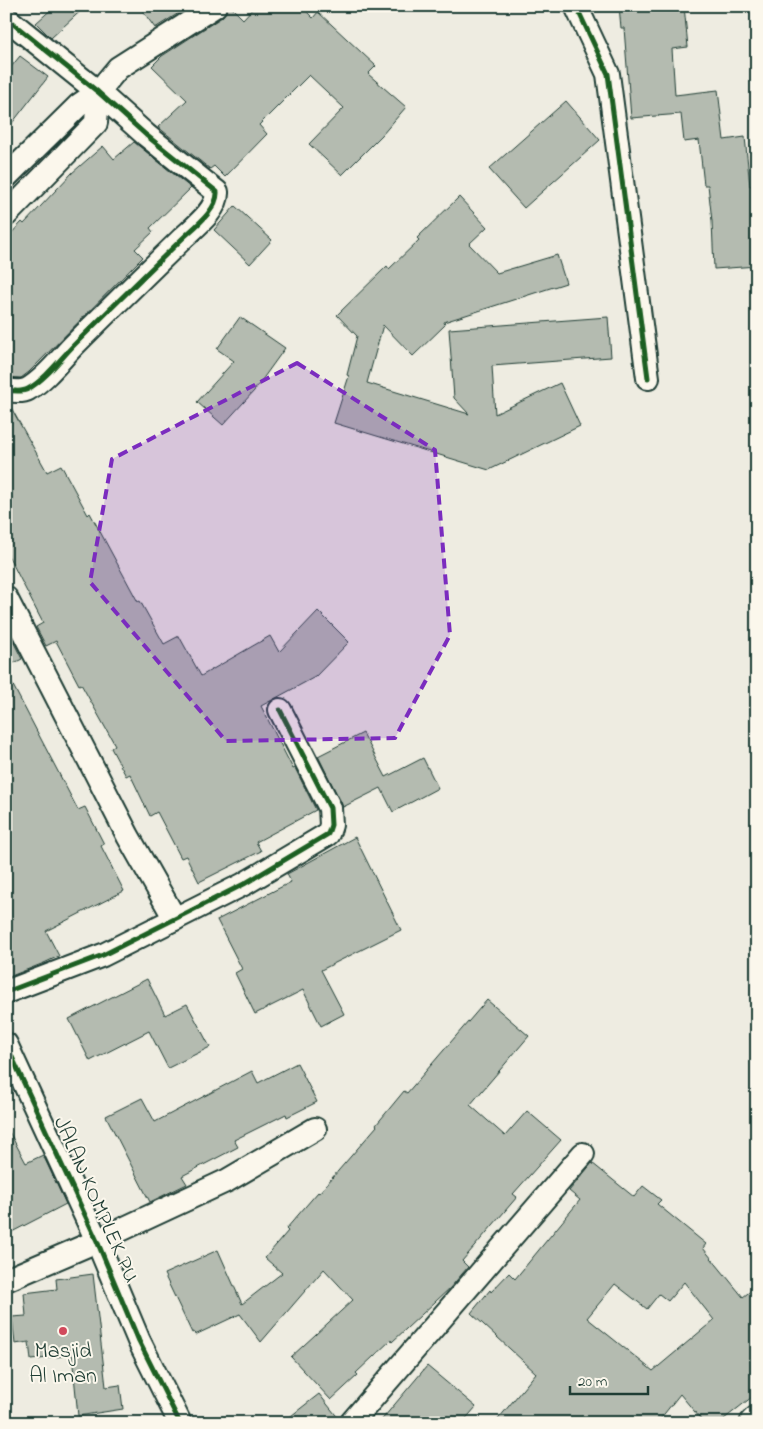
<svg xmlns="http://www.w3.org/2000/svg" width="763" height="1429" viewBox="0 0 763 1429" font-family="'Indie Flower',sans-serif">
<rect width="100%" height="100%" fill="#eeece1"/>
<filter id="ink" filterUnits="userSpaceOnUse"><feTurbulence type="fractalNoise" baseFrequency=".02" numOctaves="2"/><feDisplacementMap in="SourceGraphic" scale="10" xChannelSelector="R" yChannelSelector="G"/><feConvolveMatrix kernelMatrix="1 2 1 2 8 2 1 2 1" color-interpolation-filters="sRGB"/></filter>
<g filter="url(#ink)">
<g fill="#b4bbb0" stroke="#1f3d34" fill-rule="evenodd">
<polygon points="55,6 86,6 51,38 36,23"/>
<polygon points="139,6 190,6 155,28"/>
<polygon points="228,6 230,6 243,19 255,6 301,6 313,18 318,12 376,66 368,74 406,107 382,135 342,175 309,144 344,108 309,75 259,125 267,134 225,177 214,166 210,169 158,127 187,100 152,66 162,56 222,17 226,12"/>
<polygon points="619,6 684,6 688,47 672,49 675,95 718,90 724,140 745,137 750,186 757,185 757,266 714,269 712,221 708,185 704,185 699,140 684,142 681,114 631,118 624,28 621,28"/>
<polygon points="20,56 48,77 6,131 6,73"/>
<polygon points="566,101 600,140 524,208 489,169"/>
<polygon points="134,142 191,188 150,228 153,232 135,249 143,257 29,372 21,378 6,377 6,239 22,222 24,224 72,173 103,146 114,159"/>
<polygon points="459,197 487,227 469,244 497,273 557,255 566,283 444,322 445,325 413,356 383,325 367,383 469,414 454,398 449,329 608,317 611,357 492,366 495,414 560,383 580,426 489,470 334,423 349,376 347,375 357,336 337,315 387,266 389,269 419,240 417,238"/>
<polygon points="235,206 272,240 250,264 214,230"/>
<polygon points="240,317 285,348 254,391 223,425 197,402 234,361 217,349"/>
<polygon points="6,403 9,404 47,472 61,465 88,515 90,513 138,602 140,601 164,644 179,636 201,676 270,636 279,652 318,611 349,642 315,677 261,706 293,769 295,768 316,810 256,842 261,851 199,882 186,856 181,858 157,812 150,816 130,774 126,776 111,748 115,745 81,684 79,685 56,641 46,646 36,627 43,623 6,551"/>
<polygon points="12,639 22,659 6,667 6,643"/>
<polygon points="6,672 78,810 85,807 104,844 101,846 124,891 46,931 59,956 44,963 6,978"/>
<polygon points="363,733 386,777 423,758 438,788 393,812 381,788 343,807 318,756"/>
<polygon points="355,837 401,930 321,970 344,1014 321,1026 303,990 255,1014 235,973 242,969 217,920 291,882 287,874"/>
<polygon points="147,979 165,1015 187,1004 210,1047 168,1068 149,1031 90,1061 69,1019"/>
<polygon points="487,1000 529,1036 470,1105 505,1136 527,1111 561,1140 513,1194 517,1197 462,1261 468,1267 450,1288 392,1342 391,1340 356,1373 358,1375 331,1400 291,1357 353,1300 324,1269 261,1342 240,1314 195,1335 194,1332 192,1333 164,1274 218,1250 242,1304 282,1273 265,1258 288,1231 286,1229 318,1192 319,1193 377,1126 376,1125 404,1091 407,1093"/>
<polygon points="297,1063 317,1102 287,1117 286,1114 234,1140 238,1147 182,1176 187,1184 150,1202 106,1116 142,1098 155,1122 252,1071 258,1083"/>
<polygon points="6,1126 26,1163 43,1155 66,1204 6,1235"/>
<path d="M 592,1163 L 634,1197 L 643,1186 L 661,1200 L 657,1204 L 706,1244 L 703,1248 L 743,1297 L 757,1286 L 757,1393 L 719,1423 L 704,1423 L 680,1394 L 657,1423 L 495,1423 L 536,1373 L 471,1313 L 490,1290 L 491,1292 L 509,1273 L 515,1279 L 580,1200 L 569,1191 ZM 684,1282 L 714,1320 L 653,1371 L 587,1318 L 615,1284 L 647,1309 L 659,1294 L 668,1301 Z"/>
<polygon points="93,1274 106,1387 120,1385 123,1409 78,1416 72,1355 31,1360 29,1342 15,1344 12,1317 26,1316 24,1293 57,1289 56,1279"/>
<polygon points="427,1366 476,1407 462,1423 379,1423"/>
<polygon points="319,1394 339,1419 338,1423 282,1423"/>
</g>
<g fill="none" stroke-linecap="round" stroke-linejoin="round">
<g stroke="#1f3d34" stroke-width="26">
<g id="street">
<polyline points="576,6 608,74 648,378"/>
<path d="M 6,18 L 98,92 L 146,135 L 217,192 C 218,209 196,226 184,237 C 148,272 111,308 75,344 C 61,358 46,379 28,389 C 23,392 12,391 6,390"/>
<polyline points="6,177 79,105 98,92 118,68 215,6"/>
<polyline points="6,215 96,123 98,92"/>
<polyline points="6,598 128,836 175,919"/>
<polyline points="6,992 103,955 244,884 328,834 331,825 330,808 280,710"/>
<polyline points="6,1044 97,1241 139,1341 180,1423"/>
<polyline points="6,1280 97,1241 228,1180 315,1129"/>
<polyline points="351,1423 583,1154"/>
</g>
</g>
<g stroke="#1f3d34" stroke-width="31">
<polyline id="highway" points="754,1423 757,1420"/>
</g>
<use href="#street" stroke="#fbf7ec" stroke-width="22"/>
<use href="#highway" stroke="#fbf7ec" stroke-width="28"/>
<g stroke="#fbf7ec" stroke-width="8">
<g id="cycleway">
<polyline points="576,6 608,74 648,378"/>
<path d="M 6,18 L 98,92 L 146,135 L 217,192 C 218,209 196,226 184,237 C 148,272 111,308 75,344 C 61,358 46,379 28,389 C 23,392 12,391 6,390"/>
<polyline points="6,992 103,955 244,884 328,834 331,825 330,808 280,710"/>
<polyline points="6,1044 97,1241 139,1341 180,1423"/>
</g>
</g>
<use href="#cycleway" stroke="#1b5e20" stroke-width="5"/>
</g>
</g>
<path fill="#7b2cbf" fill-opacity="0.2" stroke="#7b2cbf" stroke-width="4" stroke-dasharray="10 6" stroke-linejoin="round" d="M 297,363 L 435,450 L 450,635 L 395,738 L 226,741 L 90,582 L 112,459 Z"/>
<circle fill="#d1495b" stroke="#fbf7ec" stroke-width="2" cx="63" cy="1331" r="5"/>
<g text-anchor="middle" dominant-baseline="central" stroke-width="4" stroke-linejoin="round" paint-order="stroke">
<g font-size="22" fill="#1f3d34" stroke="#fbf7ec">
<text transform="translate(95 1200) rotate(66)">JALAN KOMPLEK PU</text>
</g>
<g font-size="22" fill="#1f3d34" stroke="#fbf7ec">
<text x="63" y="1352">Masjid<tspan x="63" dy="25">Al Iman</tspan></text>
</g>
</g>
<rect width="763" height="1429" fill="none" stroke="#fbf7ec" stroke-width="25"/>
<rect x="12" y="12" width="738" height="1404" fill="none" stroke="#1f3d34" stroke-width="2" filter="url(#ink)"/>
<path d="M570 1386v8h78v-8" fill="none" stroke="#1f3d34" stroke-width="2.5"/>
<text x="578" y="1386" font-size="15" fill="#1f3d34" stroke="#fbf7ec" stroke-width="4" paint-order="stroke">20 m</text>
</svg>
